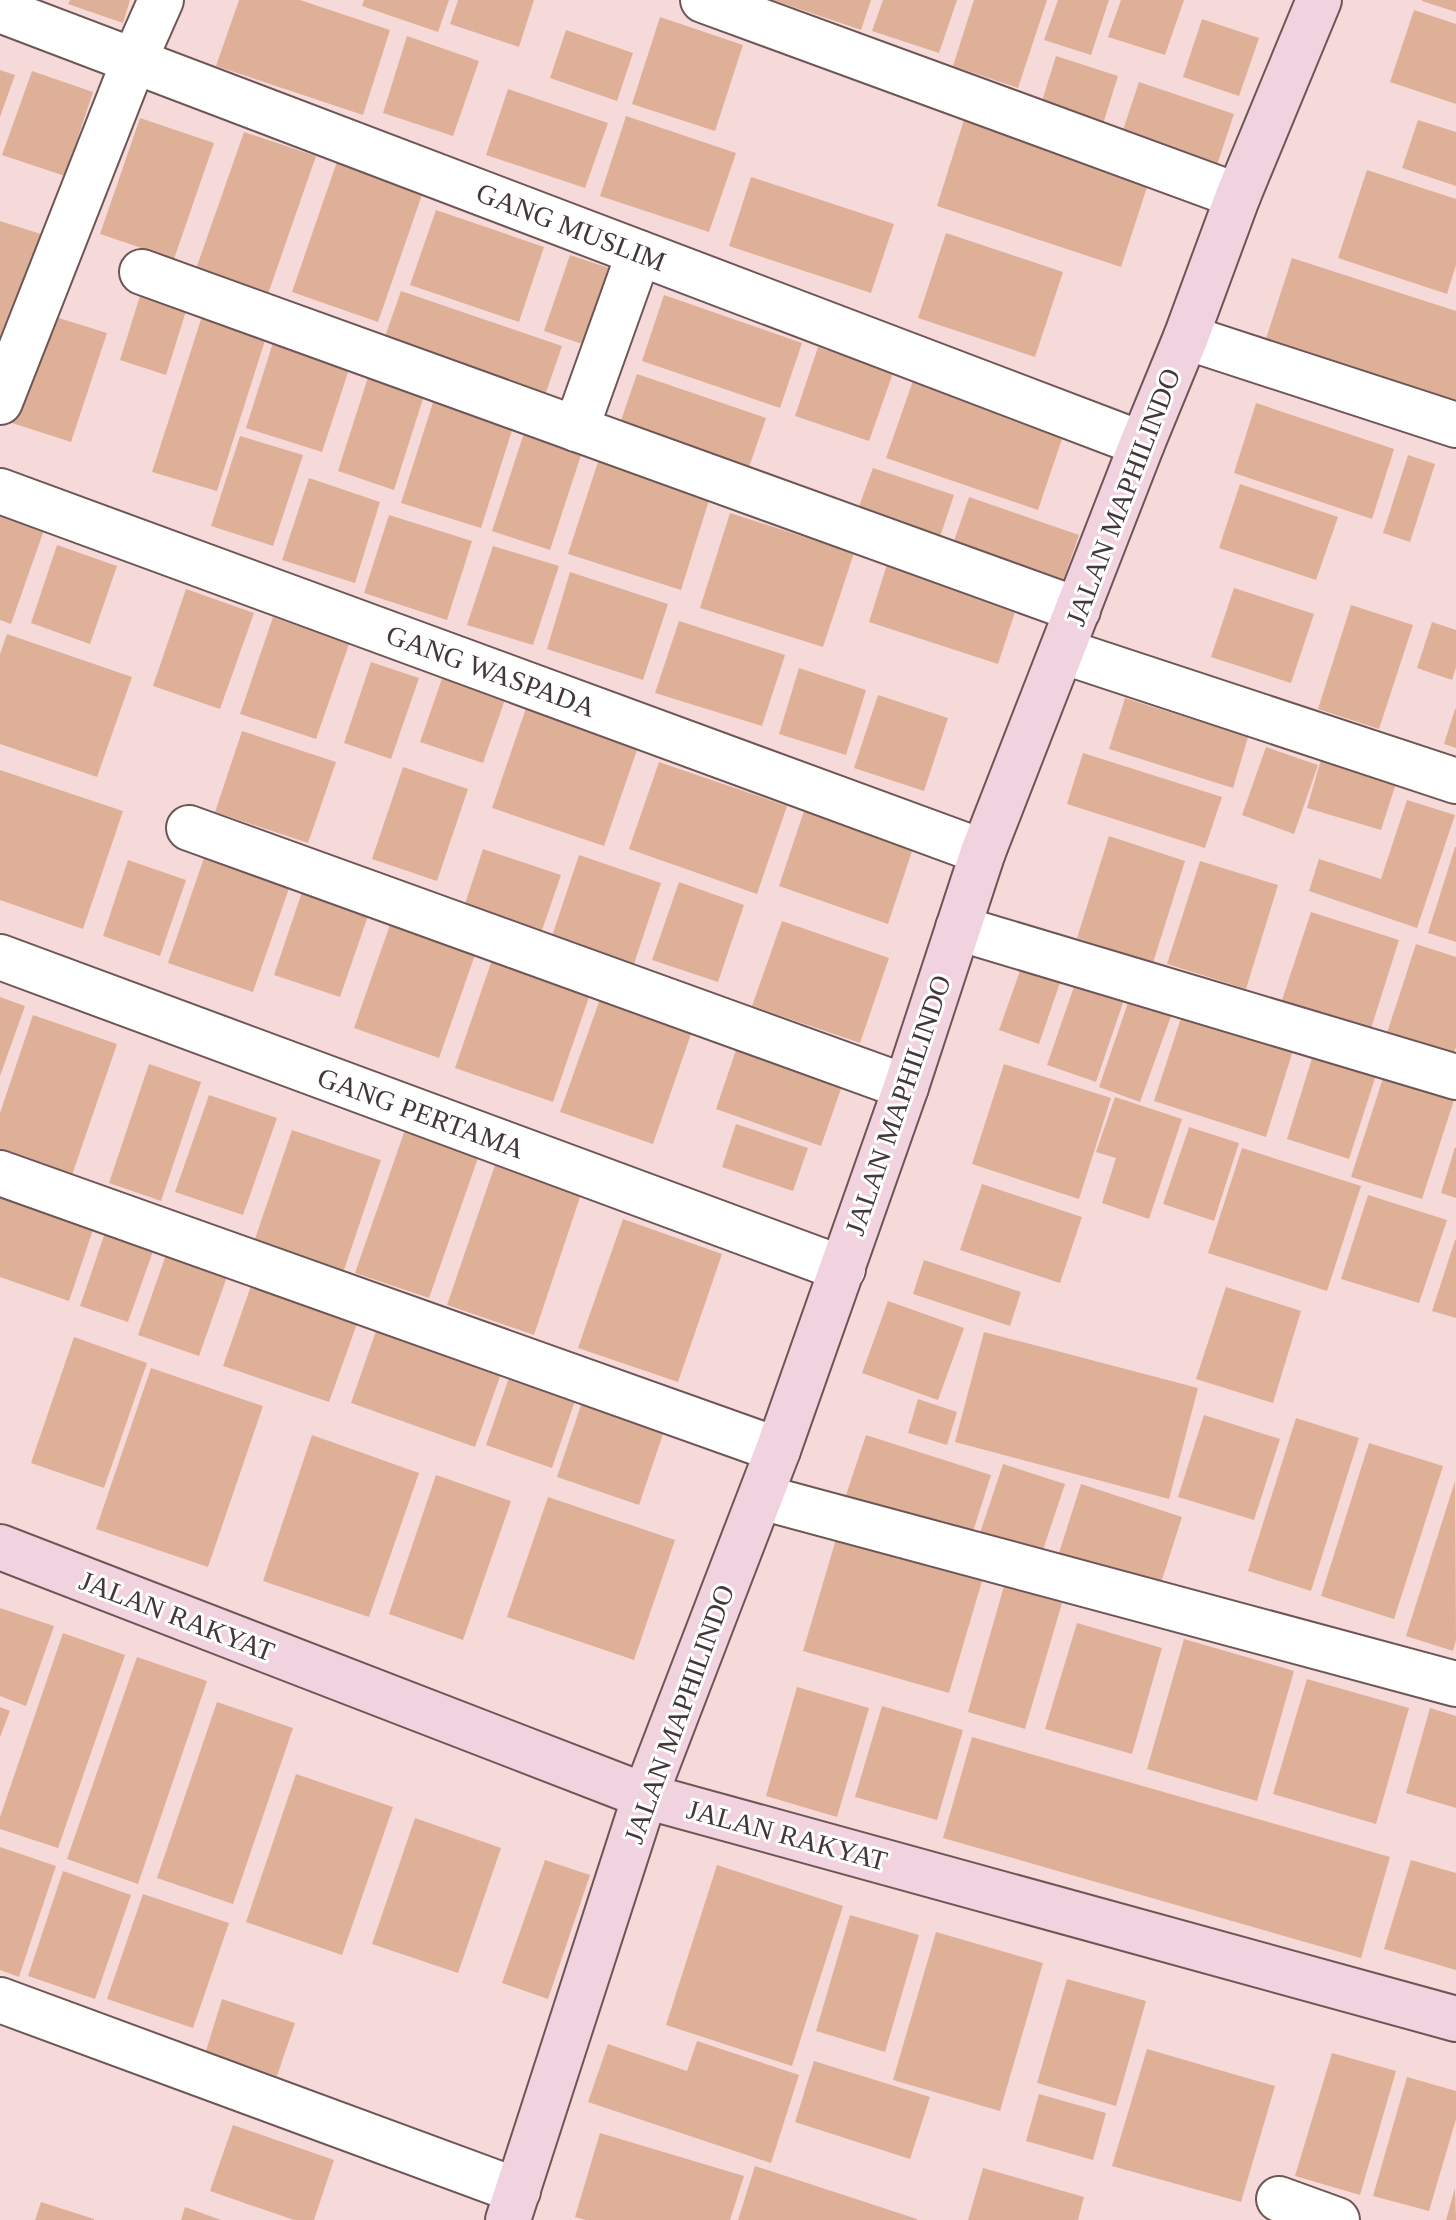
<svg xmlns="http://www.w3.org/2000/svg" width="1456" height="2220" viewBox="0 0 1456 2220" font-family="'Times New Roman',serif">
<rect width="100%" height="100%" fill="#f6dad9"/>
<g fill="#deb098">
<polygon points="70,0 130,0 123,23 68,4"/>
<polygon points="239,0 300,0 390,30 363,115 216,66"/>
<polygon points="364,0 449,0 438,32 362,6"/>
<polygon points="458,0 534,0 519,47 450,24"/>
<polygon points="773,0 871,0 861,30"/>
<polygon points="883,0 957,0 939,53 872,31"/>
<polygon points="974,0 1047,0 1018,88 953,66"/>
<polygon points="1058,0 1109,0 1091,55 1044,40"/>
<polygon points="1121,0 1184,0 1165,55 1108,37"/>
<polygon points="1456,0 1456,12 1422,1 1422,0"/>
<polygon points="1414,10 1456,24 1456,104 1390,82"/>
<polygon points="660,17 743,45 715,131 632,104"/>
<polygon points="1202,19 1259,38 1239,96 1183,77"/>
<polygon points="566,30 633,53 617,101 550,78"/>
<polygon points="407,36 479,61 453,136 383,113"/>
<polygon points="1056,56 1118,76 1103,124 1041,104"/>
<polygon points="0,70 15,75 0,117"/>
<polygon points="32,71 93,92 65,176 2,155"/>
<polygon points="1139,82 1234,114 1216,168 1121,136"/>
<polygon points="508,89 608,123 585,188 486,155"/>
<polygon points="626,116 736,153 709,232 600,196"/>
<polygon points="140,118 214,143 174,259 100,234"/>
<polygon points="964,120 1149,181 1121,267 937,206"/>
<polygon points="1418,120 1456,132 1456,186 1402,168"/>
<polygon points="244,132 316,156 268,294 196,269"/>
<polygon points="339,156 425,186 378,322 292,292"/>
<polygon points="1367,170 1456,199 1456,265 1447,294 1338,258"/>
<polygon points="751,177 894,224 871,293 729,246"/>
<polygon points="436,210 544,247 519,322 410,285"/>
<polygon points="0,221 41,234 1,359 0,359"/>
<polygon points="946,233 1063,272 1035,357 918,318"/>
<polygon points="570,255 612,269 585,345 544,331"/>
<polygon points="1292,258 1456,311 1456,411 1263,348"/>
<polygon points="401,291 562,346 542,404 381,348"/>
<polygon points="664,295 802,343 780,408 642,361"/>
<polygon points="140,296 186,311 166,375 120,360"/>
<polygon points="205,307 269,328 217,491 152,472"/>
<polygon points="43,313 107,333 71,442 9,422"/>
<polygon points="276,333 353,357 322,452 246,428"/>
<polygon points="818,347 893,373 869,441 795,416"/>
<polygon points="371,368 427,386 394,490 338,471"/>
<polygon points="637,374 766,418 747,473 618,429"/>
<polygon points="915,375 1066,427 1038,510 886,458"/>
<polygon points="436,393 516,418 481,528 401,503"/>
<polygon points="1256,403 1394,449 1372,519 1234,473"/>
<polygon points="524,433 582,452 550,550 492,531"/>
<polygon points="240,436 303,455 273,546 211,526"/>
<polygon points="1408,455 1435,464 1410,542 1383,533"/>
<polygon points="598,462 710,497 681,590 568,554"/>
<polygon points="873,468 954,495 939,540 857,512"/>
<polygon points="309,478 380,502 355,583 282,560"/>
<polygon points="1240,484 1338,517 1316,580 1219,548"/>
<polygon points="969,497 1079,535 1063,581 953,544"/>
<polygon points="0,512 45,527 11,624 0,620"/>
<polygon points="730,513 854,553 823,647 700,608"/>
<polygon points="389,515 472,541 447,620 364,593"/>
<polygon points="57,545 117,566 90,644 31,623"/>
<polygon points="493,546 559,566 533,645 467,625"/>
<polygon points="889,558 1019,600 998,664 869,622"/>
<polygon points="570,572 668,604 643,680 547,649"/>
<polygon points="1234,588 1314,614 1291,683 1211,657"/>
<polygon points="186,589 254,613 220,709 153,686"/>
<polygon points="1351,605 1413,625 1379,729 1318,709"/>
<polygon points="273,617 349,644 316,739 240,714"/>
<polygon points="679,621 785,655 762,726 655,693"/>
<polygon points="1432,622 1456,630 1456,667 1452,680 1417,668"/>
<polygon points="7,634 132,677 97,777 0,744 0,654"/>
<polygon points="371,662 419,678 391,759 344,743"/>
<polygon points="446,667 509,688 483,763 420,742"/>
<polygon points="799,668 866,690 846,755 779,734"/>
<polygon points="878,695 948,718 924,791 854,768"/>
<polygon points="1125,698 1248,737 1233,788 1109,749"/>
<polygon points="526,708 638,747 604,846 492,808"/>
<polygon points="1455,709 1456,709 1456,748 1444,744"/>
<polygon points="242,731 336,762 308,843 215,812"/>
<polygon points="1266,747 1318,765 1294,834 1242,815"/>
<polygon points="1083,753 1222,797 1205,848 1067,804"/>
<polygon points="1322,756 1398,777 1381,830 1307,808"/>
<polygon points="659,762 787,806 757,894 629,849"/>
<polygon points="403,767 468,789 437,881 372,859"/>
<polygon points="0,770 123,811 83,929 0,900"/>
<polygon points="1407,800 1455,815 1417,928 1309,891 1319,859 1381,879"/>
<polygon points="804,811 913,848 888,924 779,886"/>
<polygon points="1109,836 1185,861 1153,963 1077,938"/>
<polygon points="208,846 294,874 253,992 168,963"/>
<polygon points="1455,847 1456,847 1456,942 1428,933"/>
<polygon points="483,849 561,875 542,930 465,904"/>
<polygon points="579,855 661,883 632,970 550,942"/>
<polygon points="128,860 186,880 160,956 103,936"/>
<polygon points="1200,861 1278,885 1246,989 1167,964"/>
<polygon points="679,882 744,905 718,982 652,960"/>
<polygon points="304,886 370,910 340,997 274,975"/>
<polygon points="1311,912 1399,940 1369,1035 1280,1006"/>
<polygon points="393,916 478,946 439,1058 354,1028"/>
<polygon points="782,921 889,958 860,1043 752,1006"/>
<polygon points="1416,944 1456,957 1456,1047 1452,1058 1386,1036"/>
<polygon points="1027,951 1066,965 1039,1044 999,1030"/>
<polygon points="493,957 591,991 553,1102 455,1068"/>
<polygon points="1079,972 1128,988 1096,1082 1047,1065"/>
<polygon points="1132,991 1175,1005 1140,1102 1099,1087"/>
<polygon points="0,997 25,1006 0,1076"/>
<polygon points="600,999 692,1031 653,1144 560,1112"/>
<polygon points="1184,1009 1295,1044 1266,1137 1154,1101"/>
<polygon points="33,1015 117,1044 71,1178 0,1154 0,1113"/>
<polygon points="736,1050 842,1086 821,1146 716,1109"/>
<polygon points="1313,1055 1376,1075 1349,1159 1287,1139"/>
<polygon points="149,1064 201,1082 161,1201 109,1183"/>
<polygon points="1004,1064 1111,1098 1079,1199 972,1164"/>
<polygon points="1384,1075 1455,1097 1422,1199 1351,1177"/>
<polygon points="209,1095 277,1118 243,1215 175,1192"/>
<polygon points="1115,1097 1182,1119 1149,1219 1102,1203 1116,1158 1096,1152"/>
<polygon points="736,1124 808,1148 793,1191 722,1167"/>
<polygon points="406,1127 480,1152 429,1298 355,1273"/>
<polygon points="1189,1127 1239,1143 1214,1221 1163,1204"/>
<polygon points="292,1130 381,1160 344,1270 255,1239"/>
<polygon points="1455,1147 1456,1148 1456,1198 1441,1193"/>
<polygon points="1242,1148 1361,1186 1327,1291 1208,1253"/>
<polygon points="496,1162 582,1191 534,1335 447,1305"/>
<polygon points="0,1181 98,1215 69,1301 0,1277"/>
<polygon points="982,1184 1082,1217 1060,1283 960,1250"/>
<polygon points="1368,1195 1447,1220 1419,1303 1341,1279"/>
<polygon points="110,1218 159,1234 128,1322 80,1306"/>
<polygon points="623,1219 722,1254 678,1382 578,1348"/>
<polygon points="1455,1240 1456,1240 1456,1318 1432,1311"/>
<polygon points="169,1246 230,1268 199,1356 138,1335"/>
<polygon points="924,1260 1021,1292 1010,1326 913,1294"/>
<polygon points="253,1280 359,1318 329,1402 223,1366"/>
<polygon points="1226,1287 1301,1311 1273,1403 1196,1379"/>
<polygon points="888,1301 964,1328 938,1400 862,1373"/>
<polygon points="377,1328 502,1371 475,1447 351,1403"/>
<polygon points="984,1332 1198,1388 1169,1499 955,1442"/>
<polygon points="74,1337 147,1363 104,1488 31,1463"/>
<polygon points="151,1368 263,1406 208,1567 96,1529"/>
<polygon points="512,1369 578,1392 552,1468 486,1445"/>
<polygon points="583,1399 665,1428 639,1505 557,1477"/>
<polygon points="918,1399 957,1412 947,1445 908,1433"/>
<polygon points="1204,1415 1280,1439 1254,1520 1178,1497"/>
<polygon points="1296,1418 1359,1438 1311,1591 1248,1571"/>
<polygon points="312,1435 419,1473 369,1617 263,1581"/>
<polygon points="866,1435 991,1475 970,1541 844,1501"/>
<polygon points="1369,1443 1443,1466 1394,1619 1321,1596"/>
<polygon points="1003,1464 1065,1484 1039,1562 977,1542"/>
<polygon points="436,1475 511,1501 463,1640 389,1614"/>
<polygon points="1455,1481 1456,1640 1453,1651 1406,1636"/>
<polygon points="1081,1484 1182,1517 1159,1589 1058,1556"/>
<polygon points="548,1497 675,1540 634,1660 507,1617"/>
<polygon points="836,1539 982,1581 949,1693 803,1651"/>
<polygon points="1004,1586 1062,1603 1025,1729 968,1712"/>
<polygon points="0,1608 54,1626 26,1706 0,1696"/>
<polygon points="1077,1623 1162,1648 1132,1754 1045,1729"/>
<polygon points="63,1633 125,1655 58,1848 0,1829 0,1817"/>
<polygon points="1184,1639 1294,1671 1257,1801 1147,1769"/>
<polygon points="137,1657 207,1681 138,1884 67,1859"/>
<polygon points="1307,1679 1409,1708 1376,1824 1273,1794"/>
<polygon points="797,1687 869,1708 837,1817 766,1796"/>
<polygon points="217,1702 293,1728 233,1904 157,1878"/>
<polygon points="882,1706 963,1730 937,1820 855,1797"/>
<polygon points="0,1707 10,1711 0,1737"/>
<polygon points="1430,1708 1456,1716 1456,1808 1406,1793"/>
<polygon points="972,1737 1390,1857 1361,1958 943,1838"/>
<polygon points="296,1774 393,1807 342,1955 246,1922"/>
<polygon points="415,1818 501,1848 458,1973 372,1944"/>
<polygon points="0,1847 56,1866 19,1977 0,1970"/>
<polygon points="545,1860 590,1875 548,1999 502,1983"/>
<polygon points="1411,1860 1456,1873 1456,1970 1384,1949"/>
<polygon points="717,1865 843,1906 792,2066 666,2025"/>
<polygon points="63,1871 131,1895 95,1999 28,1976"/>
<polygon points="143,1894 229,1923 193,2028 107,1999"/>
<polygon points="850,1915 919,1935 885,2052 816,2031"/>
<polygon points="936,1932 1043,1963 1000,2111 893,2080"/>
<polygon points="1067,1979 1146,2001 1116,2106 1037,2083"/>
<polygon points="222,1999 295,2023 277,2076 206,2051"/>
<polygon points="697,2041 799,2075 771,2163 588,2102 608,2044 687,2071"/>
<polygon points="1147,2049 1275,2086 1241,2202 1112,2166"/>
<polygon points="1332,2053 1396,2071 1360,2195 1295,2176"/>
<polygon points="814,2061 930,2097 910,2159 795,2122"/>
<polygon points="1407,2077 1456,2091 1456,2119 1429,2211 1373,2196"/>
<polygon points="1039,2094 1106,2113 1093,2160 1026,2141"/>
<polygon points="233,2125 334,2160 314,2220 294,2220 210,2191"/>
<polygon points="600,2133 744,2176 730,2220 586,2220 575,2217"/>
<polygon points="755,2166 917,2219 917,2220 738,2220"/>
<polygon points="983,2168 1084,2197 1078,2220 968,2220"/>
<polygon points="1455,2188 1456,2220 1446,2220"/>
<polygon points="41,2202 94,2219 94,2220 35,2220"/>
<polygon points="185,2207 221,2220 181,2220"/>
</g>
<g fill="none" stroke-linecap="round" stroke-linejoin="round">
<g stroke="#6d5655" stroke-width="48">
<g id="street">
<polyline points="703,0 1238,196"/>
<polyline points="0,10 1142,444"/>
<polyline points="142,272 1078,610"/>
<polyline points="1186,337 1456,425"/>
<polyline points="0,402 134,61 161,0"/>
<polyline points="576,429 639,253"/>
<polyline points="0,491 983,852"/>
<polyline points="1062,651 1456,781"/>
<polyline points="189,828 906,1087"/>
<polyline points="958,928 1456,1077"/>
<polyline points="0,957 843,1269"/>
<polyline points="0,1173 778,1450"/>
<polyline points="761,1497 1456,1684"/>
<polyline points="0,2000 518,2191"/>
<polyline points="1279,2199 1337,2220"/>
</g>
</g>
<g stroke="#6d5655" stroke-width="48">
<g id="secondary">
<polyline points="0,1547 645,1796 1456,2019"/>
<polyline points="508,2220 645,1796 778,1450 906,1087 983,852 1142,444 1186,337 1238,196 1319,0"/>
</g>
</g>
<use href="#street" stroke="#fff" stroke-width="44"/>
<use href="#secondary" stroke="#f1d3e0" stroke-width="44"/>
</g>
<g text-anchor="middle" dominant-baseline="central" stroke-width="6" stroke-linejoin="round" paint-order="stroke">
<g font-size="28" fill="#433837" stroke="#fff">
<text transform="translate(571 227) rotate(21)">GANG MUSLIM</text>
<text transform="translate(1123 497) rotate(-69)">JALAN MAPHILINDO</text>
<text transform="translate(491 671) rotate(20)">GANG WASPADA</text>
<text transform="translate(898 1105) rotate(-71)">JALAN MAPHILINDO</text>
<text transform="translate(421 1113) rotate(20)">GANG PERTAMA</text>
<text transform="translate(177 1616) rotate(21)">JALAN RAKYAT</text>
<text transform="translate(679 1714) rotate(-70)">JALAN MAPHILINDO</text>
<text transform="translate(787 1835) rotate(15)">JALAN RAKYAT</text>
</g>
</g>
</svg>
